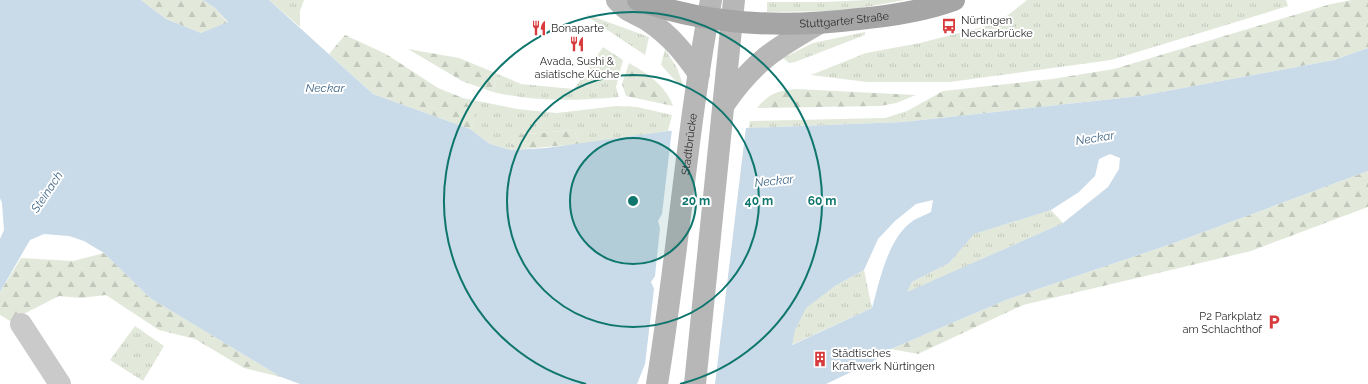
<svg xmlns="http://www.w3.org/2000/svg" width="1368" height="384" viewBox="0 0 1368 384" font-family="Raleway,sans-serif">
<defs>
<pattern id="grass-tufts" width="24" height="20" patternUnits="userSpaceOnUse"><rect width="24" height="20" fill="#e2e9db"/><path d="M3 7l-1-3M5 7V3M7 7l1-3M15 17l-1-3M17 17v-4M19 17l1-3" fill="none" stroke="#c2c8bc"/></pattern>
<pattern id="forest-firs" width="22" height="20" patternUnits="userSpaceOnUse"><rect width="22" height="20" fill="#e2e9db"/><path d="M5 1l3.5 6h-7zM16 11l3.5 6h-7z" fill="#c2c8bc"/></pattern>
</defs>
<rect width="100%" height="100%" fill="#fff"/>
<g fill="url(#grass-tufts)">
<polygon points="269,0 304,0 300,11 300,27"/>
<polygon points="868,0 905,0 843,11 767,12 767,2 823,2"/>
<polygon points="1027,0 1286,0 1288,6 1111,60 950,82 867,82 811,75 866,53 920,43 998,23"/>
<polygon points="586,14 649,37 645,55 591,19"/>
<polygon points="865,32 865,35 795,62 789,63 783,58 813,43"/>
<path d="M 603,47 L 623,60 L 616,87 L 619,97 C 576,101 535,102 493,92 L 498,74 L 521,84 L 574,89 Z"/>
<polygon points="665,49 677,68 684,87 679,85 661,65"/>
<polygon points="463,98 517,109 557,113 616,106 637,107 672,115 668,131 580,144 574,130 515,135 511,150 490,144 470,129 476,117"/>
<polygon points="907,111 903,122 749,128 750,121 885,118"/>
<polygon points="1051,210 1063,223 906,293 912,282 949,263 973,234"/>
<path d="M 864,270 L 872,308 L 791,345 C 794,333 798,317 806,307 C 818,294 848,279 864,270 Z"/>
<polygon points="135,326 164,346 143,381 110,360"/>
</g>
<g fill="url(#forest-firs)">
<polygon points="141,0 203,0 215,8 228,23 201,33 166,19"/>
<polygon points="1352,0 1368,0 1368,48 1334,60 1140,96 903,122 907,111 943,91 1052,79 1114,69 1331,4"/>
<polygon points="345,35 386,54 438,88 463,98 476,117 470,129 373,94 329,54"/>
<polygon points="408,49 459,58 498,74 493,92 462,81"/>
<path d="M 629,63 C 647,73 666,86 673,106 L 626,96 L 622,84 Z"/>
<path d="M 796,89 L 916,95 L 896,103 L 880,106 L 757,108 C 770,93 776,91 796,89 Z"/>
<polygon points="574,130 580,144 511,150 515,135"/>
<polygon points="1368,171 1368,207 1251,251 1023,305 918,354 891,349 1006,300 1174,243"/>
<polygon points="104,253 150,298 281,377 244,368 195,339 159,330 106,295 81,298 59,296 10,321 0,315 0,292 21,258 73,261"/>
</g>
<path fill="#c9dae8" fill-rule="evenodd" d="M 0,0 L 141,0 L 166,19 L 201,33 L 228,22 L 215,8 L 203,0 L 269,0 L 373,94 L 470,129 L 490,144 L 511,150 L 546,148 L 668,131 L 903,122 L 1140,96 L 1334,60 L 1368,48 L 1368,171 L 1174,243 L 1006,300 L 891,349 L 872,362 L 826,384 L 300,384 L 281,377 L 150,298 L 104,253 L 84,241 L 69,236 L 44,234 L 30,240 L 0,292 L 0,239 L 4,230 L 2,203 L 0,198 ZM 1110,154 L 1120,158 L 1119,169 L 1108,187 L 1063,223 L 907,292 L 912,282 L 949,263 L 974,234 L 1051,210 L 1079,192 L 1095,176 L 1099,159 ZM 933,200 L 931,212 C 926,215 919,217 914,220 C 888,237 880,280 872,308 L 792,345 L 795,330 L 806,308 L 835,286 L 864,270 L 878,239 L 895,221 L 916,204 Z"/>
<polygon fill="#fff" points="746,127 715,384 637,384 645,364 654,289 651,282 655,276 660,228 658,221 662,214 672,129"/>
<g fill="none" stroke-linecap="round" stroke-linejoin="round">
<polyline stroke="#cacaca" stroke-width="22" points="21,324 60,384"/>
<g stroke="#b7b7b7" stroke-width="22">
<path d="M 617,0 C 626,12 638,14 650,22 C 671,36 685,54 699,74"/>
<path d="M 725,103 C 753,62 776,48 818,24"/>
<path id="s1" d="M 657,384 C 678,256 687,127 711,0"/>
<polyline points="695,384 734,0"/>
</g>
<path stroke="#a5a5a5" stroke-width="22" id="s2" d="M 638,0 C 709,26 785,28 859,19 C 891,16 924,11 954,0"/>
</g>
<circle cx="633" cy="201" r="63" fill="#0f766e" fill-opacity=".12"/>
<g fill="none" stroke="#0f766e" stroke-width="2">
<circle cx="633" cy="201" r="63"/>
<circle cx="633" cy="201" r="126"/>
<path d="M586 384A189 189 0 1 1 680 384"/>
</g>
<defs>
<g id="bus-bare" transform="scale(1.2)"><path d="M-5-6H5V4H4V6H2V4H-2V6H-4V4H-5ZM-3.5-4V0h7V-4ZM-3.5 1.2v1.5H-2V1.2ZM2 1.2v1.5H3.5V1.2Z" fill="#d83b3d" stroke="#fff" stroke-width="2.5" paint-order="stroke"/></g>
<g id="restaurant-bare" transform="scale(1.2)"><path d="M-5-6h1v4h1v-4h1v4h1v-4h1v5L-1.5 .5V6h-2V.5L-5-1ZM5-6V6H3V1.5H1.5Q1.5-4 5-6Z" fill="#d83b3d" stroke="#fff" stroke-width="2.5" paint-order="stroke"/></g>
<g id="parking-bare" transform="scale(1.2)"><path d="M-3.5-5.5H1a3.5 3.5 0 0 1 0 7H-1V5.5H-3.5ZM-1-3.4V-.6H.8a1.4 1.4 0 0 0 0-2.8Z" fill="#d83b3d" stroke="#fff" stroke-width="2.5" paint-order="stroke"/></g>
<g id="building-bare" transform="scale(1.2)"><path d="M-4-6H4V6H1V3H-1V6H-4ZM-2.5-4.3h1.7v1.8h-1.7ZM.8-4.3h1.7v1.8H.8ZM-2.5-1h1.7V.8h-1.7ZM.8-1h1.7V.8H.8Z" fill="#d83b3d" stroke="#fff" stroke-width="2.5" paint-order="stroke"/></g>
</defs>
<g fill-rule="evenodd">
<use href="#bus-bare" x="949" y="26"/>
<use href="#restaurant-bare" x="539" y="28"/>
<use href="#restaurant-bare" x="577" y="44"/>
<use href="#parking-bare" x="1274" y="322"/>
<use href="#building-bare" x="820" y="359"/>
</g>
<g text-anchor="middle" dominant-baseline="central" stroke-width="4" stroke-linejoin="round" paint-order="stroke">
<g font-size="11" fill="#2d2d2d" stroke="#fff">
<text stroke="none"><textPath href="#s2" startOffset="209">Stuttgarter Straße</textPath></text>
<text stroke="none"><textPath href="#s1" startOffset="242">Stadtbrücke</textPath></text>
</g>
<g font-size="11" fill="#2d2d2d" stroke="#fff" text-anchor="start">
<text x="961" y="20">Nürtingen<tspan x="961" dy="13">Neckarbrücke</tspan></text>
<text x="551" y="28">Bonaparte</text>
<text x="577" y="61" text-anchor="middle">Avada, Sushi &amp;<tspan x="577" dy="13">asiatische Küche</tspan></text>
<text x="1262" y="316" text-anchor="end">P2 Parkplatz<tspan x="1262" dy="13">am Schlachthof</tspan></text>
<text x="832" y="353">Städtisches<tspan x="832" dy="13">Kraftwerk Nürtingen</tspan></text>
</g>
<g font-size="12" font-style="italic" fill="#416889" stroke="#fff">
<text x="325" y="88">Neckar</text>
<text transform="translate(1095 138) rotate(-9)">Neckar</text>
<text transform="translate(774 181) rotate(-6)">Neckar</text>
<text transform="translate(47 192) rotate(-56)">Steinach</text>
</g>
</g>
<circle cx="633" cy="201" r="6" fill="#0f766e" stroke="#fff" stroke-width="2"/>
<g font-size="12" text-anchor="middle" font-weight="bold" fill="#0f766e" stroke="#fff" stroke-width="4" stroke-linejoin="round" paint-order="stroke">
<text x="696" y="205">20 m</text>
<text x="759" y="205">40 m</text>
<text x="822" y="205">60 m</text>
</g>
</svg>
